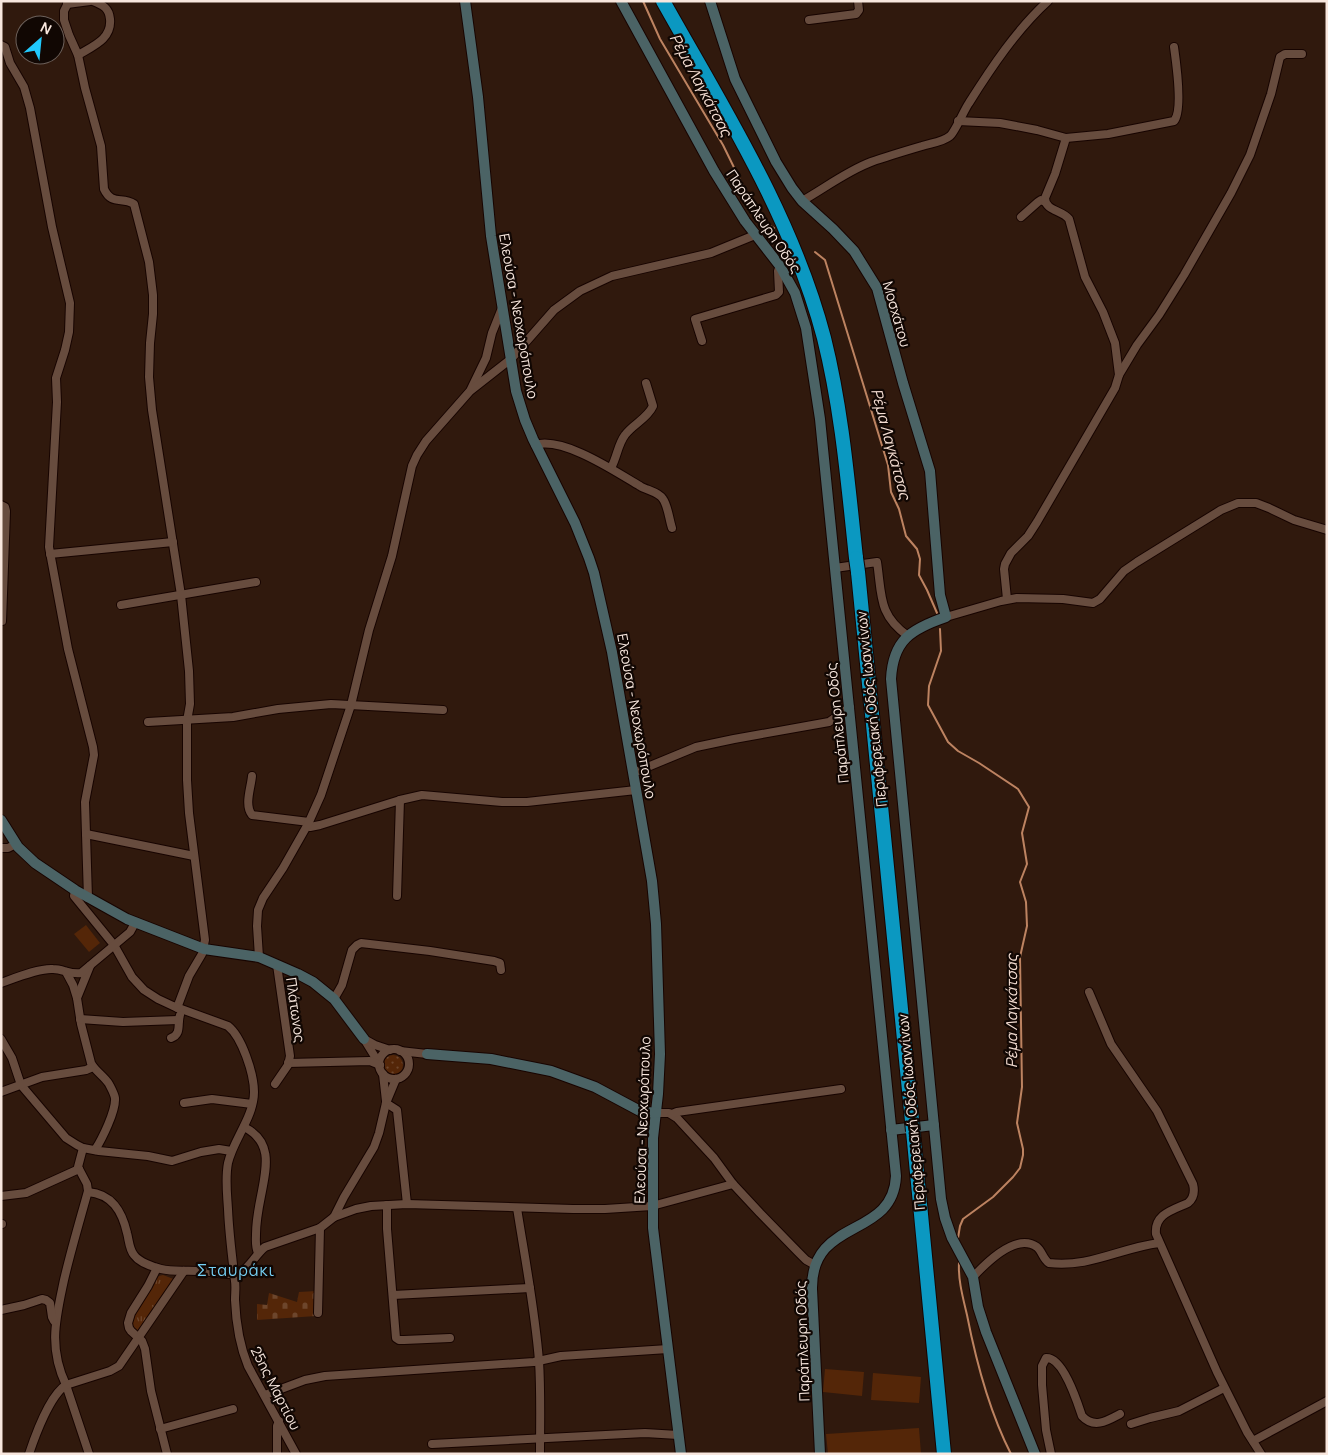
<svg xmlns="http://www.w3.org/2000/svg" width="1328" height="1455" viewBox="0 0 1328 1455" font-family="Manrope,sans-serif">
<defs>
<pattern id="grass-dots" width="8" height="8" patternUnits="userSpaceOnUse" patternTransform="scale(1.25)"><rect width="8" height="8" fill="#542608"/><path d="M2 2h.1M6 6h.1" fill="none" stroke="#6d462c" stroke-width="1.8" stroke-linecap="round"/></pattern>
<pattern id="cemetery-stones" width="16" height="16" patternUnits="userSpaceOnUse" patternTransform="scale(1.25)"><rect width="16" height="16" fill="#542608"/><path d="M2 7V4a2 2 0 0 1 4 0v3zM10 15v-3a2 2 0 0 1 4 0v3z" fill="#6d462c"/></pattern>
<pattern id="park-tufts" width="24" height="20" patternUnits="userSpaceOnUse" patternTransform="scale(1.25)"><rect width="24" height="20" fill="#542608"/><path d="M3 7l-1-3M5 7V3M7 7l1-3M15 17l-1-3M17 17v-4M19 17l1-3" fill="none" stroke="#6d462c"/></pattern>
</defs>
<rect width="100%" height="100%" fill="#30190d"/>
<circle fill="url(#grass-dots)" cx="393" cy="1065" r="10"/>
<polygon fill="url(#cemetery-stones)" points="317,1291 316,1316 257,1320 257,1304 267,1305 269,1293 297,1302 299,1292"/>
<polygon fill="url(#park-tufts)" points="163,1275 176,1280 139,1333 131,1325 132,1319 144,1300 155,1277"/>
<g fill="#542608">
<polygon points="86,925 100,943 89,952 74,934"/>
<polygon points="825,1369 864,1372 862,1396 823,1392"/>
<polygon points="873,1373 921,1377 919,1403 871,1400"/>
<polygon points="919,1428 921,1454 828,1454 826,1434"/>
</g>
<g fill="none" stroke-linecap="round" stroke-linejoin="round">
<g stroke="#bd8361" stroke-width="2">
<polyline points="643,1 660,39 723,145 747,194 766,223 774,228"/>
<polyline points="815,252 825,260 888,465 891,492 899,509 906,536 917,549 920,559 919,575 927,590 937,613"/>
<polyline points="940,629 941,651 929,686 928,705 948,742 958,751 979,763 1018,789 1029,807 1022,833 1027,864 1020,882 1026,902 1027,926 1020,957 1022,1087 1017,1123 1023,1149 1023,1155 1020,1168 1013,1177 993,1197 963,1219 960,1226 958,1238"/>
<path d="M 959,1263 C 958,1280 963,1298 967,1315 C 976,1361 990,1413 1011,1454"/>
</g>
<g stroke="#170400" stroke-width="10">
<g id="street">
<path d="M 69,1 L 64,11 L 64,20 L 69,35 L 78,55 L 85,88 L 101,146 L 104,189 C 112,206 122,196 134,204 L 149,262 L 153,295 L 153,314 L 150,343 L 149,377 L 152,410 L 181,595 L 189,671 L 190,704 L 187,721 L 187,780 L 189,813 L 205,940 L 202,954 L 189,976 L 177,1008"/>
<polyline points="67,4 90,1"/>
<polyline points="809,20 856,14 859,10 858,1"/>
<polyline points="1,45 5,47 10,63 24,87 30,108 52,227 70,303 69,332 65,350 56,378 57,402 49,547 68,649 93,747 94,755 85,802 88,898"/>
<path d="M 78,55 C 93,46 112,39 110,19 C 109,8 103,5 93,1"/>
<path d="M 958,121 L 1000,123 L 1037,130 L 1066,138 L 1108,134 L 1174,121 C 1183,111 1176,61 1174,47"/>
<path d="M 802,201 C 825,188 847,171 871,162 C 888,156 905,151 922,146 C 931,143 943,142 950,136 C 955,132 964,110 969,103 C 991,68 1017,29 1048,1"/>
<polyline points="1021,217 1038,202 1041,200 1045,202"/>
<polyline points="702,341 695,319 776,295 779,292 778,271 780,266"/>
<polyline points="1119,375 1137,345 1159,315 1184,275 1231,193 1250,155 1271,94 1280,57 1285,54 1302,54"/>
<polyline points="471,389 486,358 492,333 502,308"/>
<path d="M 535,445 C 563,436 616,472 640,486 C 646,490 659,492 663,499 C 668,506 669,519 672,528"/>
<path d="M 611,468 C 617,457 618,444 625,435 C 633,424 647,419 653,406 L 646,383"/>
<polyline points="1,505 5,507 6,511 2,621"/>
<polyline points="50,554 173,542"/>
<path d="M 835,568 L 877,562 C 882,595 878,615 908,636"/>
<path d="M 1007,599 L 1004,569 L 1005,564 L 1011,553 L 1028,536 L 1037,522 L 1115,388 L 1119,375 L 1115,343 L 1103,312 L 1085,277 L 1069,219 C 1062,210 1045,211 1045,198 L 1055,174 L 1066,138"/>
<polyline points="121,605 256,582"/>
<polyline points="946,617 1001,601 1017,598 1063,599 1093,603 1100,599 1124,571 1137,562 1221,510 1238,503 1256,503 1269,508 1294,520 1327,530"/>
<polyline points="148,722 233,717 278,709 331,704 443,710"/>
<polyline points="633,773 696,747 734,739 829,722 850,707"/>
<path d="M 252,776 C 251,788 244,805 252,815 L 309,822"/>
<polyline points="307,826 310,827 320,825 400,800 422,795 502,802 527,802 636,790"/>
<polyline points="86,834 194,856"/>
<polyline points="1,848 8,848 16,844"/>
<path d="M 75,890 L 74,896 L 114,945 L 132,977 L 144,990 L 158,999 L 173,1006 L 228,1026 C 242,1037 254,1074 254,1092 C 254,1117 233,1140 228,1163 C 225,1178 227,1193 228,1209 C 229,1233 232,1257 235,1281 C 236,1287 235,1293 235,1300 C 236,1323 239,1344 248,1366 L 296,1454"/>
<polyline points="397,896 400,800"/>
<polyline points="259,957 257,926 258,910 263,898 283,868 308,824 321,795 351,705 369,630 392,556 412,466 417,455 426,441 470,391 511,359 554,310 580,291 612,276 711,253 755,235"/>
<path d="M 90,966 L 77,998 L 81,1024 L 91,1063 C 95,1071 104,1076 109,1084 C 111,1088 114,1093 115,1098 C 116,1111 102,1139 95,1150"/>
<polyline points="66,972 73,985 77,998"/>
<path d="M 1,983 C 15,978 39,968 53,969 C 63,969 71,975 81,973 L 130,932 L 135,923"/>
<path d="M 1089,992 L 1111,1044 L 1157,1111 L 1193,1184 C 1195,1192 1194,1198 1188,1203 C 1173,1210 1154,1214 1156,1234 L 1217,1372 L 1247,1432 L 1261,1454"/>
<polyline points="334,999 342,985 352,950 357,945 361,943 430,951 494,961 500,963 501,970"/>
<polyline points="80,1019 123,1022 178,1020"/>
<path d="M 171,1038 C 182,1034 177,1024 180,1015"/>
<polyline points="1,1039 12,1058 21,1085 66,1138 77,1145 83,1148 99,1151 148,1156 172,1161 201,1152 219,1149 231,1151"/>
<polyline points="364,1039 380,1065"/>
<polyline points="366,1040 375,1045 390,1050"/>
<circle cx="394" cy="1064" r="15"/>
<polyline points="400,1051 427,1054"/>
<polyline points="288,1063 370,1061 380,1065"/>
<polyline points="383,1074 386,1101"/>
<polyline points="275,1084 288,1065 290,1056 277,965"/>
<polyline points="1,1092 42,1077 86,1070 93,1067"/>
<polyline points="184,1103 212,1099 252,1104"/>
<polyline points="386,1103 397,1110 407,1204"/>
<polyline points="656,1113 669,1113 677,1118 714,1158 733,1184 760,1213 798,1252 806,1260 815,1265"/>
<polyline points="672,1114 677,1112 841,1089"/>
<path d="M 244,1127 C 272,1141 267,1165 262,1191 C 259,1206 256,1219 256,1234 C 256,1241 255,1246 258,1253"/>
<path d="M 83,1148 L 78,1167 L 87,1184 L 88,1191 C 80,1220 71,1250 64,1280 C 56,1318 48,1347 66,1385 L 89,1454"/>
<path d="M 88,1192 C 112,1194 122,1211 127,1233 C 129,1240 129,1249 134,1255 C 139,1262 153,1267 161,1269 C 174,1272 186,1270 199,1271 C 210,1271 232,1277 241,1272 C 249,1268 256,1254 265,1247 L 320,1228 L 334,1217 L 344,1197 L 374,1147 L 379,1133 L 386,1103 L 396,1079"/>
<polyline points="1,1196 26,1193 79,1169"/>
<polyline points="387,1205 387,1229 396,1338 399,1340 404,1340 450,1338"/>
<path d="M 517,1208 C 525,1259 535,1310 539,1361 C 541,1392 540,1423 540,1454"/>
<polyline points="334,1217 356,1209 371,1206 407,1204 573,1209 605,1209 652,1206 733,1184"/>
<polyline points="1,1224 2,1224"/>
<polyline points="157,1268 148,1286 131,1313 128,1323 129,1328 131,1331 142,1341 145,1349 151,1391 167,1454"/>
<path d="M 973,1277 C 985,1264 1016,1232 1037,1247 C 1042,1251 1043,1259 1049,1263 C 1089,1268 1120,1248 1159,1243"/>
<polyline points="393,1295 530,1288"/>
<polyline points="1,1310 24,1305 42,1299 46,1300 50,1303 52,1317 54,1321"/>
<polyline points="318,1313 320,1228"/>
<polyline points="265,1395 305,1380 325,1376 534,1362 561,1356 668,1349"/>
<polyline points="1131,1424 1150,1418 1179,1411 1224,1388"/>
<polyline points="160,1429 233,1409"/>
<polyline points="1253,1441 1327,1401"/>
<polyline points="432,1444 645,1433 678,1435"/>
<path d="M 29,1454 C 35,1436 50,1395 66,1385 L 110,1371 L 119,1366 L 184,1271"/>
<polyline points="277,1454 277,1426 279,1421"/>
<path d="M 1051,1454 L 1046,1430 L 1042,1385 L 1042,1366 L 1046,1358 C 1063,1357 1077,1401 1082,1416 C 1094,1429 1107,1421 1120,1414"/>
</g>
</g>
<g stroke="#170400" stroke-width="12">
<g id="secondary">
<polyline points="465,1 478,97 491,236 516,391 525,420 533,439 575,523 589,558 594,573 612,652 652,881 656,924 660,1054 658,1094 653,1138 653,1228 681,1454"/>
<path d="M 621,1 L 714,171 L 745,221 L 780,266 L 795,293 L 806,328 L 820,419 L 896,1176 C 893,1240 811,1216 812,1289 L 820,1454"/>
<path d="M 710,1 L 735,79 L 776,162 L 792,188 L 802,201 L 833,229 L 854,251 L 877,288 L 903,383 L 930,471 L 940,595 L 946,617 C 911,629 893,640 891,679 L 941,1199 L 945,1218 L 952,1238 L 973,1277 L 978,1307 L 986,1332 L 1035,1454"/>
<polyline points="1,820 18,847 35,863 75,890 127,919 204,949 259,957 298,974 313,982 334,999 364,1039"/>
<polyline points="427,1054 491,1059 551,1071 595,1087 640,1111 656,1113"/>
<polyline points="891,1130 934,1125"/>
</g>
</g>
<g stroke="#170400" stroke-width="16">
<g id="highway">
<path d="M 663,1 C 724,110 792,216 824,338 C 842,410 848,484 856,558"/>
<polyline points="858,572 912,1121"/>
<polyline points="913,1131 944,1454"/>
</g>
</g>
<use href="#street" stroke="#674c3e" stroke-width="8"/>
<use href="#secondary" stroke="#4b6365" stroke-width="10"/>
<use href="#highway" stroke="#0b98c1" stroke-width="14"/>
<g stroke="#170400" stroke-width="16" stroke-linecap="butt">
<g id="highway-bridge">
<polyline points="856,558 858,572"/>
<polyline points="912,1121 913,1131"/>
</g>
</g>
<use href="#highway-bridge" stroke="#0b98c1" stroke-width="14"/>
</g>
<g text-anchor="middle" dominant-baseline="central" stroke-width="4.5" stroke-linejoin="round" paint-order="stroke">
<g font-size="14" fill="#f8e7de" stroke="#110703">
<text transform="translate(764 221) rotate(56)">Παράπλευρη Οδός</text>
<text transform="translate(897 314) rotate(74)">Μοσχάτου</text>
<text transform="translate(519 316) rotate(80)">Ελεούσα - Νεοχωρόπουλο</text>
<text transform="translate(871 709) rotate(-96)">Περιφερειακή Οδός Ιωαννίνων</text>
<text transform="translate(637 716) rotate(80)">Ελεούσα - Νεοχωρόπουλο</text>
<text transform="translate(837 723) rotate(-96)">Παράπλευρη Οδός</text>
<text transform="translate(296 1010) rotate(82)">Πλάτωνος</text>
<text transform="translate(911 1112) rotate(-95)">Περιφερειακή Οδός Ιωαννίνων</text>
<text transform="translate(642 1120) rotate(-88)">Ελεούσα - Νεοχωρόπουλο</text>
<text transform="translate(802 1341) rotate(-92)">Παράπλευρη Οδός</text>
<text transform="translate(276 1388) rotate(63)">25ης Μαρτίου</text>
</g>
<g font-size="15" font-style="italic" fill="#f4ddd2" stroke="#110703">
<text transform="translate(701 85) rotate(62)">Ρέμα Λαγκάτσας</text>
<text transform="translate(891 444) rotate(75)">Ρέμα Λαγκάτσας</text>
<text transform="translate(1011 1011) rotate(-90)">Ρέμα Λαγκάτσας</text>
</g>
<g font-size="16" letter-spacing="1" fill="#75cff3" stroke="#110703">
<text x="236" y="1270">Σταυράκι</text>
</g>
</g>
<rect width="1328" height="1455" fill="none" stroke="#f8e7de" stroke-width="5"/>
<g transform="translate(40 40) rotate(27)"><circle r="24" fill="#110703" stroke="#6d615b"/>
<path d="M0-4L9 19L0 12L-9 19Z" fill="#21c9fd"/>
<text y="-8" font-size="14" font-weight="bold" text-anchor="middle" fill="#f8e7de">N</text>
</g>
</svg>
